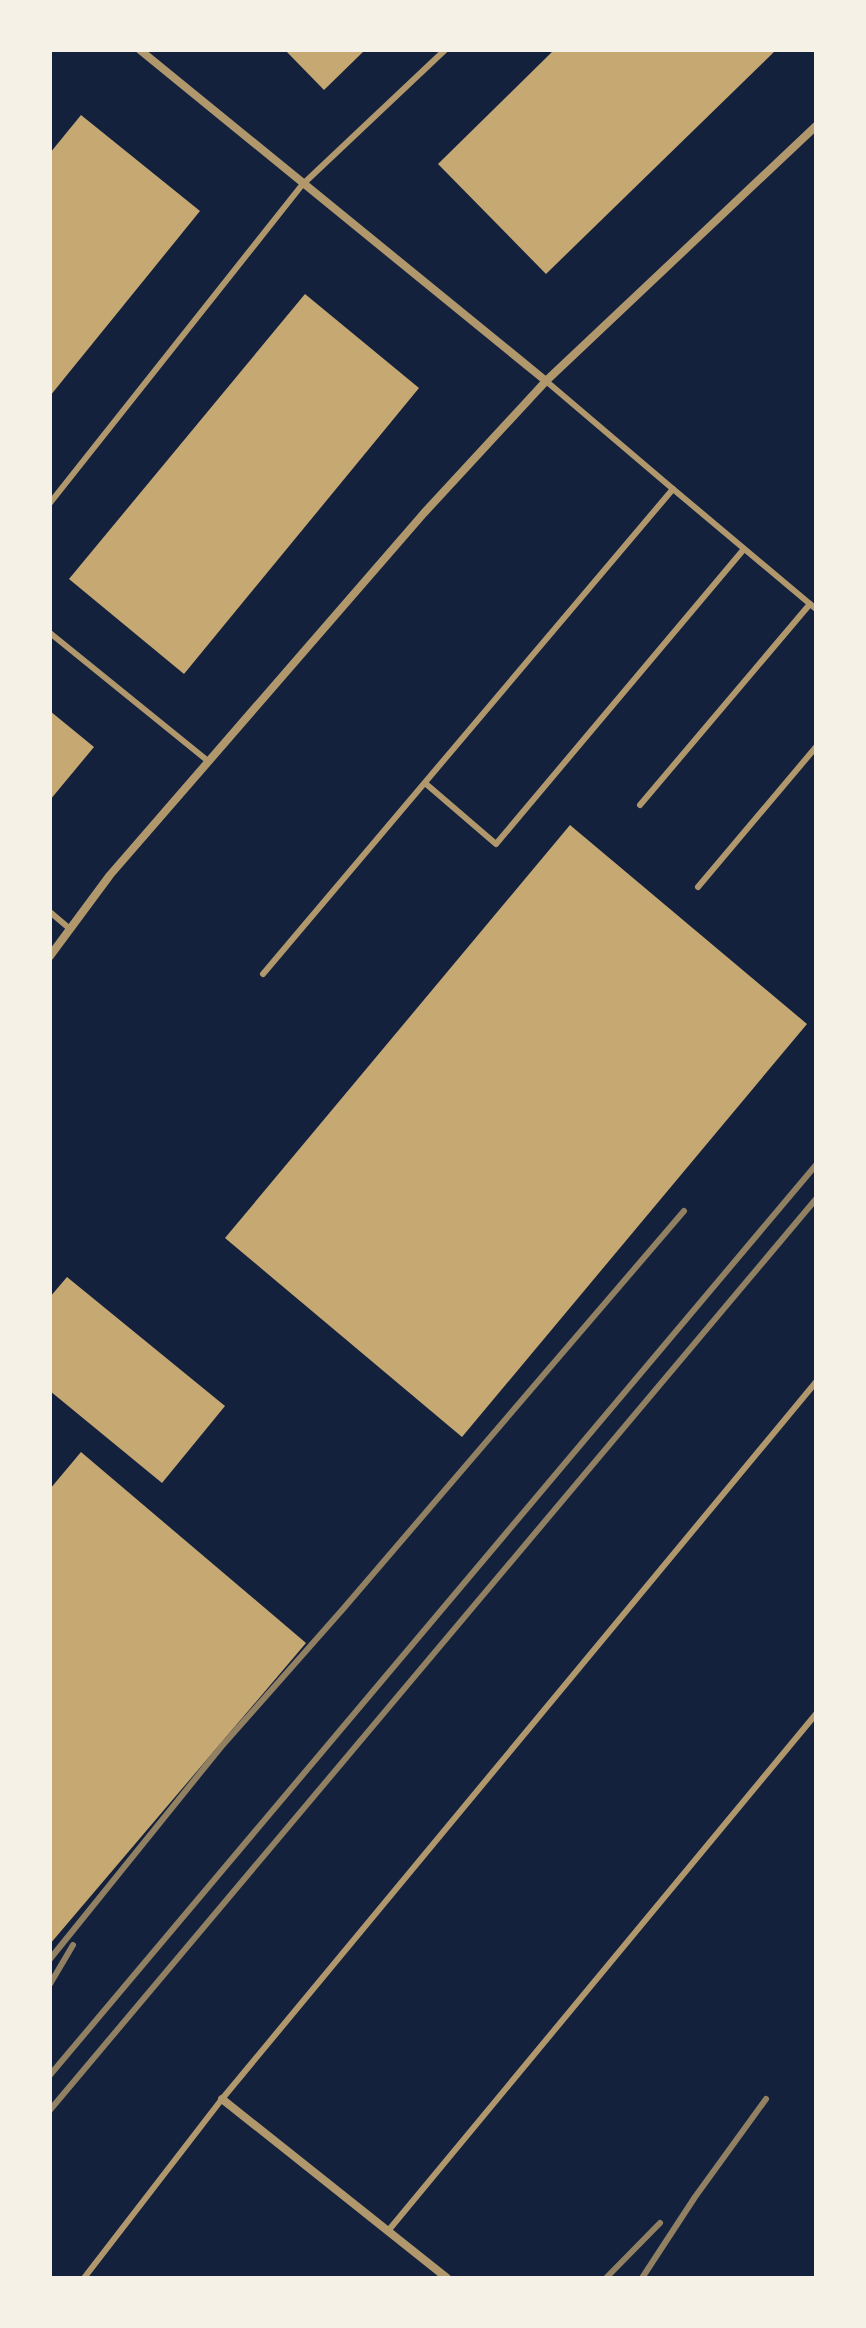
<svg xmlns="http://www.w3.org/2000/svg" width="866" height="2328" viewBox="0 0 866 2328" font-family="Barlow,sans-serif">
<rect width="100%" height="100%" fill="#14213d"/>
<g fill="#c6a872">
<polygon points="285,50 365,50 324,90"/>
<polygon points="554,50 776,50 546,274 438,164"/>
<polygon points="81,115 200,211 50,396 50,153"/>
<polygon points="305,294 419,388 184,674 69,579"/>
<polygon points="50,711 94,747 50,800"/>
<polygon points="570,825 807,1024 462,1437 225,1238"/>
<polygon points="67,1277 225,1406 162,1483 50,1391 50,1297"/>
<polygon points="81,1452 306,1643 50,1944 50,1489"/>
</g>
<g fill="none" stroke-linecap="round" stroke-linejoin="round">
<g stroke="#b1986c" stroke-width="6">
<polyline points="673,489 816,609"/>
<polyline points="50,503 302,185 445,50"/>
<polyline points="50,633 208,761"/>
<polyline points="425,783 496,844 744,549"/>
<polyline points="640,805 810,604"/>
<polyline points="698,887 816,747"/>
<polyline points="50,912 70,929"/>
<polyline points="263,974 673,489 546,381"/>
<polyline points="388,2231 816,1714"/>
<polyline points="84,2278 222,2099 816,1382"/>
</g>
<g stroke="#b1986c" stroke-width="8">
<polyline points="140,50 546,381"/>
<polyline points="50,956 110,875 424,513 546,381 816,126"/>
<polyline points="222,2099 447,2278"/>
</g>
<g stroke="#918062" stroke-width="6">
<polyline points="50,1959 221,1747 343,1609 684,1211"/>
<polyline points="50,1984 73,1945"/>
<polyline points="50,2075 816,1165"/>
<polyline points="50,2110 816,1199"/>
<polyline points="606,2278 660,2223"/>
<polyline points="642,2278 695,2197 766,2099"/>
</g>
</g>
<rect width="866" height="2328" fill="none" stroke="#f6f1e7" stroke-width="104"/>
</svg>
